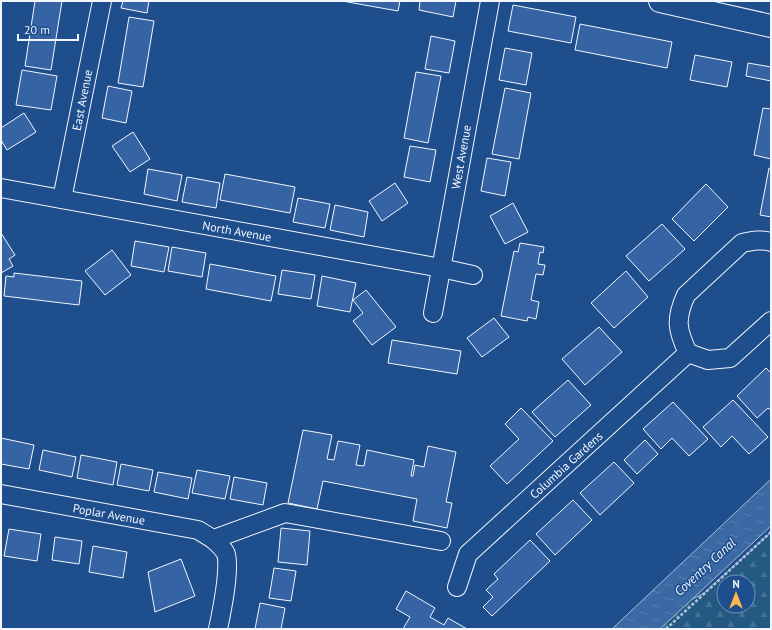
<svg xmlns="http://www.w3.org/2000/svg" width="772" height="630" viewBox="0 0 772 630" font-family="'PT Sans',sans-serif">
<defs>
<pattern id="forest-firs" width="22" height="20" patternUnits="userSpaceOnUse"><rect width="22" height="20" fill="#245a82"/><path d="M5 1l3.5 6h-7zM16 11l3.5 6h-7z" fill="#447295"/></pattern>
<pattern id="water-ripples" width="26" height="14" patternUnits="userSpaceOnUse"><rect width="26" height="14" fill="#3b69a3"/><path d="M2 4q2-2 4 0t4 0M15 11q2-2 4 0t4 0" fill="none" stroke="#587fb1"/></pattern>
</defs>
<rect width="100%" height="100%" fill="#1f4e8c"/>
<path fill="url(#forest-firs)" stroke="#a8bbd7" fill-rule="evenodd" d="M 771,532 L 771,629 L 635,629 L 704,593 ZM 724,582 L 748,582 L 748,606 L 724,606 Z"/>
<polygon fill="url(#water-ripples)" stroke="#a8bbd7" points="771,479 771,526 660,629 612,629"/>
<g fill="#3563a3" stroke="#f2f6ff">
<polygon points="35,1 62,1 51,70 25,66"/>
<polygon points="123,1 149,1 147,13 121,8"/>
<polygon points="342,1 400,1 398,11"/>
<polygon points="420,1 456,1 453,17 419,10"/>
<polygon points="513,5 576,17 571,43 508,31"/>
<polygon points="129,17 154,21 143,87 118,83"/>
<polygon points="580,24 672,42 667,68 575,50"/>
<polygon points="431,36 455,41 449,73 425,69"/>
<polygon points="505,48 532,53 526,85 499,80"/>
<polygon points="695,55 732,62 727,87 690,80"/>
<polygon points="748,63 771,67 771,81 746,76"/>
<polygon points="22,70 57,76 51,110 16,105"/>
<polygon points="416,72 441,76 428,143 404,138"/>
<polygon points="108,86 132,91 126,123 102,118"/>
<polygon points="505,88 531,93 519,159 492,154"/>
<polygon points="763,108 771,109 771,159 754,155"/>
<polygon points="24,113 36,132 7,150 1,140 1,128"/>
<polygon points="133,132 150,159 130,172 112,146"/>
<polygon points="410,146 436,150 430,182 404,177"/>
<polygon points="487,158 511,162 505,196 481,191"/>
<polygon points="769,168 771,169 771,217 760,215"/>
<polygon points="148,169 182,175 177,201 144,194"/>
<polygon points="225,174 295,187 290,213 220,200"/>
<polygon points="187,177 220,183 216,208 182,202"/>
<polygon points="395,183 408,203 382,221 369,201"/>
<polygon points="706,184 728,207 694,241 672,219"/>
<polygon points="298,198 330,204 325,228 293,222"/>
<polygon points="513,203 528,232 505,244 490,216"/>
<polygon points="335,205 368,212 364,237 330,230"/>
<polygon points="662,224 685,249 649,281 626,256"/>
<polygon points="1,233 15,255 9,259 13,266 1,273"/>
<polygon points="135,241 169,247 164,272 131,266"/>
<polygon points="520,243 544,247 543,253 540,252 538,264 545,265 543,275 536,274 531,300 539,302 536,319 528,317 527,321 501,316 514,251 518,252"/>
<polygon points="172,247 206,253 202,277 168,271"/>
<polygon points="112,250 131,275 105,295 85,271"/>
<polygon points="210,264 276,276 271,301 206,289"/>
<polygon points="282,270 315,275 311,299 278,294"/>
<polygon points="626,271 648,297 614,328 591,303"/>
<polygon points="14,273 82,281 79,305 4,296 6,276 14,277"/>
<polygon points="322,276 356,283 350,312 317,306"/>
<polygon points="366,290 396,327 372,345 353,321 363,313 353,300"/>
<polygon points="494,318 509,337 482,357 467,338"/>
<polygon points="599,327 622,352 585,385 562,359"/>
<polygon points="392,340 461,351 457,374 388,363"/>
<polygon points="766,368 771,373 771,410 768,408 757,418 737,396"/>
<polygon points="568,380 591,405 555,437 532,412"/>
<polygon points="733,400 768,437 749,454 732,436 721,447 703,427"/>
<polygon points="673,402 708,439 689,456 672,438 661,449 643,429"/>
<polygon points="521,408 553,441 507,484 490,466 519,439 505,424"/>
<polygon points="303,430 332,435 327,459 334,460 338,441 360,445 356,465 364,466 367,450 414,460 411,476 413,476 415,465 424,467 428,446 456,452 446,502 452,503 447,528 413,521 417,499 323,481 317,509 288,503"/>
<polygon points="1,438 34,445 29,469 1,464"/>
<polygon points="645,440 658,454 637,474 624,460"/>
<polygon points="43,450 76,457 72,477 39,470"/>
<polygon points="81,455 117,462 113,485 77,478"/>
<polygon points="614,462 634,483 600,515 580,493"/>
<polygon points="121,464 153,470 149,491 117,485"/>
<polygon points="197,470 230,476 225,499 192,493"/>
<polygon points="158,472 192,478 188,499 154,492"/>
<polygon points="234,477 267,483 263,505 230,499"/>
<polygon points="573,500 592,520 555,555 536,534"/>
<polygon points="281,528 310,531 307,565 278,562"/>
<polygon points="9,529 41,534 37,561 4,556"/>
<polygon points="55,537 82,541 79,564 52,560"/>
<polygon points="530,540 550,561 492,616 483,607 493,597 486,590 498,579 494,574"/>
<polygon points="93,546 127,552 123,578 89,572"/>
<polygon points="181,559 195,596 155,612 148,572"/>
<polygon points="274,568 296,571 291,601 269,598"/>
<polygon points="406,591 435,608 430,617 444,625 448,618 467,629 403,629 410,617 396,609"/>
<polygon points="260,603 285,608 281,629 255,629"/>
</g>
<g fill="none" stroke-linecap="round" stroke-linejoin="round">
<g stroke="#f2f6ff" stroke-width="20">
<g id="minor">
<polyline points="1,188 441,268 473,275"/>
<polyline points="62,199 102,1"/>
<polyline points="433,313 490,1"/>
<path d="M 688,353 C 677,330 675,319 686,295 L 742,243 C 752,241 761,239 771,242"/>
<path d="M 1,494 L 198,530 C 208,536 218,541 225,552 C 232,562 221,615 218,629"/>
<polyline points="214,539 285,513 441,541"/>
<polyline points="457,587 468,554 688,353 708,360 730,358 771,321"/>
</g>
</g>
<g stroke="#f2f6ff" stroke-width="24">
<polyline id="secondary" points="660,1 771,26"/>
</g>
<polyline stroke="#b3c4dc" stroke-width="2.5" stroke-dasharray="3 2" stroke-linecap="butt" points="666,629 771,532"/>
<use href="#minor" stroke="#1f4e8c" stroke-width="18"/>
<use href="#secondary" stroke="#1f4e8c" stroke-width="22"/>
</g>
<g text-anchor="middle" dominant-baseline="central" stroke-width="3" stroke-linejoin="round" paint-order="stroke">
<g font-size="12" fill="#f2f6ff" stroke="#1f4e8c">
<text transform="translate(82 100) rotate(-79)">East Avenue</text>
<text transform="translate(461 157) rotate(-80)">West Avenue</text>
<text transform="translate(237 231) rotate(10)">North Avenue</text>
<text transform="translate(566 465) rotate(-42)">Columbia Gardens</text>
<text transform="translate(109 514) rotate(10)">Poplar Avenue</text>
</g>
<g font-size="13" font-style="italic" fill="#f2f6ff" stroke="#1f4e8c">
<text transform="translate(705 567) rotate(-43)">Coventry Canal</text>
</g>
</g>
<rect width="772" height="630" fill="none" stroke="#f2f6ff" stroke-width="4"/>
<g transform="translate(736 594)"><circle r="19" fill="#1f4e8c" stroke="#7391ba"/>
<path d="M0-3L7 15L0 10L-7 15Z" fill="#ffb74d"/>
<text y="-6" font-size="11" font-weight="bold" text-anchor="middle" fill="#f2f6ff">N</text>
</g>
<path d="M18 34v6h60v-6" fill="none" stroke="#f2f6ff" stroke-width="2"/>
<text x="24" y="34" font-size="12" fill="#f2f6ff" stroke="#1f4e8c" stroke-width="3" paint-order="stroke">20 m</text>
</svg>
